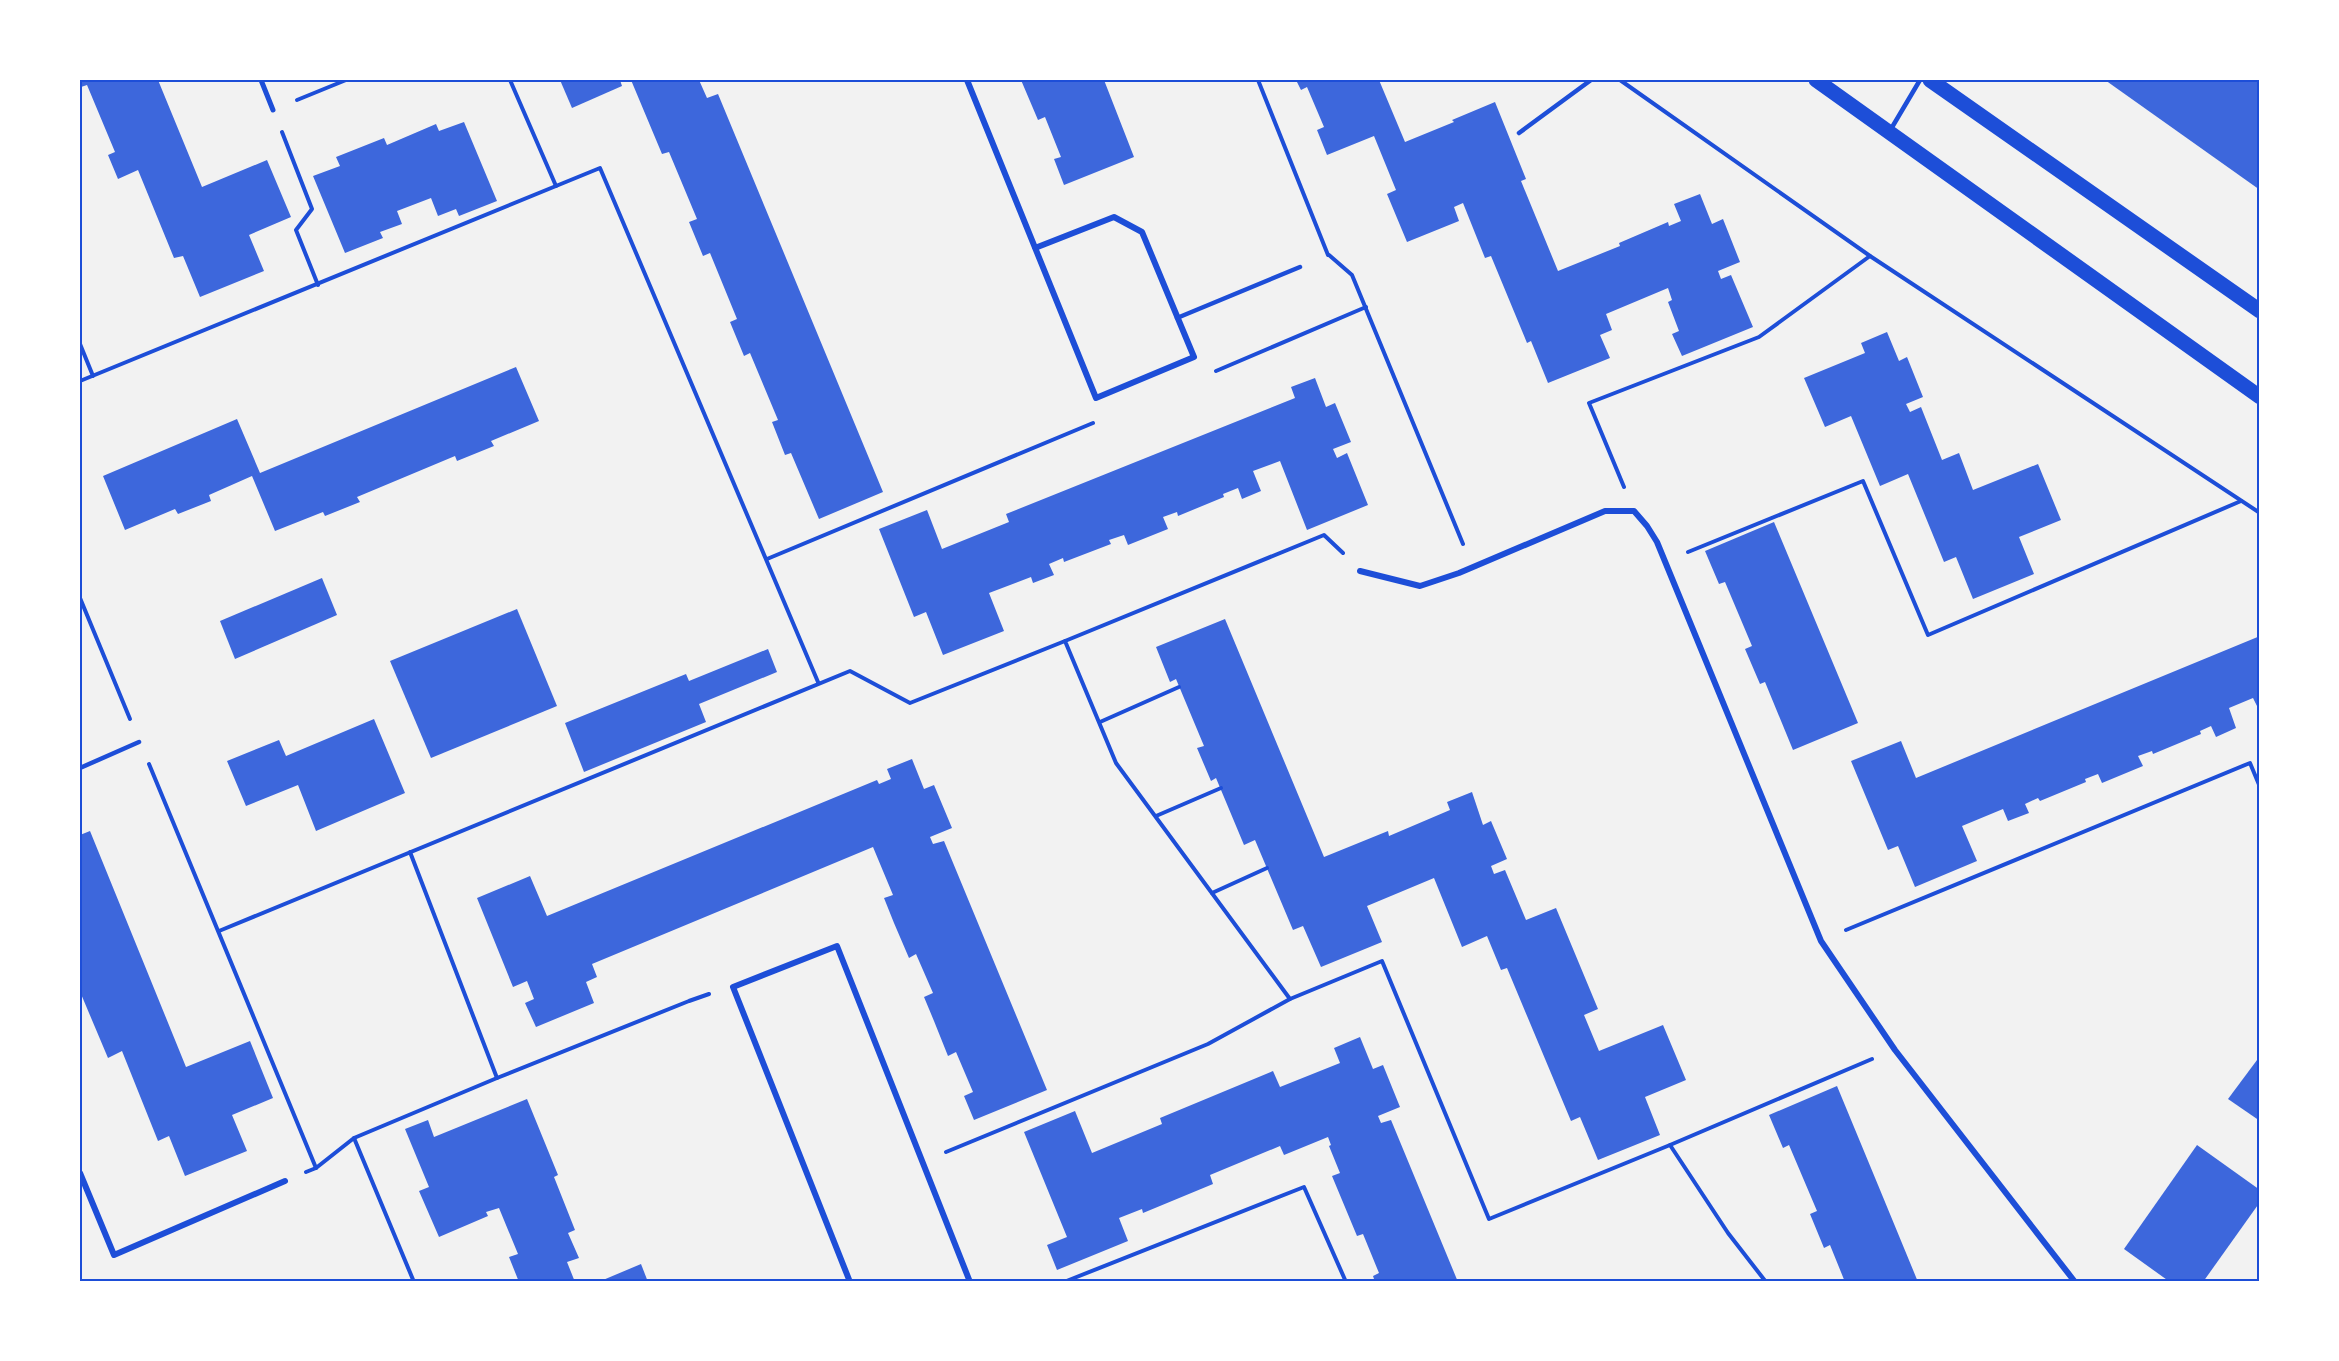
<svg xmlns="http://www.w3.org/2000/svg" width="2339" height="1361" viewBox="0 0 2339 1361" font-family="'PT Serif',serif">
<rect width="100%" height="100%" fill="#f2f2f2"/>
<g fill="#3d67dc">
<polygon points="80,80 158,80 202,187 267,160 291,217 249,235 264,271 200,297 183,256 174,258 138,170 118,179 108,155 115,152 87,85 81,87"/>
<polygon points="560,80 620,80 622,86 572,108"/>
<polygon points="631,80 699,80 707,98 718,94 883,492 819,519 791,453 785,455 772,422 778,420 750,353 744,356 730,322 737,319 710,253 703,256 689,222 697,219 669,152 662,154"/>
<polygon points="1021,80 1104,80 1134,157 1064,185 1054,159 1061,157 1045,117 1038,120"/>
<polygon points="1296,80 1379,80 1405,142 1454,122 1452,120 1495,102 1526,179 1521,181 1558,271 1620,246 1619,243 1668,222 1669,226 1681,221 1674,204 1700,194 1712,224 1723,219 1740,262 1718,271 1721,279 1731,275 1753,327 1682,356 1672,334 1679,331 1668,302 1672,300 1668,288 1606,314 1612,330 1600,335 1610,358 1548,383 1531,341 1527,343 1491,256 1485,258 1463,203 1454,207 1459,221 1407,242 1387,194 1396,190 1374,136 1327,155 1317,130 1324,127 1307,87 1301,90"/>
<polygon points="2105,80 2260,80 2260,190"/>
<polygon points="464,122 497,201 459,216 456,209 438,216 431,198 397,211 402,224 380,232 383,238 345,253 313,176 340,166 336,157 384,138 387,145 436,124 439,131"/>
<polygon points="1887,332 1899,361 1907,357 1923,397 1906,404 1910,412 1921,407 1942,460 1959,453 1973,490 2038,464 2061,520 2019,537 2034,574 1973,599 1956,557 1944,562 1908,474 1880,486 1851,416 1825,427 1804,378 1865,353 1861,343"/>
<polygon points="516,367 539,421 491,441 494,446 457,461 455,456 357,497 360,502 325,516 323,512 275,531 252,476 209,495 211,501 178,514 175,509 125,530 103,476 237,419 260,473"/>
<polygon points="1315,378 1326,407 1335,403 1351,442 1333,449 1337,458 1347,453 1368,505 1307,530 1280,461 1253,471 1261,491 1242,499 1238,488 1223,494 1224,497 1178,516 1177,512 1163,517 1168,529 1128,545 1124,535 1109,540 1111,544 1064,562 1063,558 1049,564 1054,575 1033,583 1031,577 989,593 1004,631 943,655 926,612 914,617 879,529 927,510 942,549 1009,522 1006,514 1295,398 1291,387"/>
<polygon points="1774,522 1858,723 1793,750 1765,682 1760,684 1745,649 1752,646 1725,582 1719,584 1705,551"/>
<polygon points="322,578 337,615 235,659 220,621"/>
<polygon points="517,609 557,706 431,758 390,661"/>
<polygon points="1225,619 1324,857 1388,831 1389,836 1450,810 1447,802 1472,792 1483,825 1491,821 1507,859 1491,866 1494,874 1505,870 1526,920 1556,908 1598,1009 1584,1015 1599,1051 1663,1025 1686,1080 1645,1097 1660,1135 1598,1160 1580,1117 1571,1121 1507,968 1501,970 1487,936 1462,947 1434,878 1367,906 1382,942 1321,967 1303,926 1293,930 1255,840 1244,845 1216,778 1211,781 1197,748 1204,746 1176,679 1170,682 1156,647"/>
<polygon points="2260,636 2260,712 2253,698 2229,708 2236,728 2216,737 2211,726 2200,731 2201,734 2153,754 2152,751 2138,756 2143,766 2102,783 2098,774 2085,779 2086,782 2040,801 2038,798 2025,804 2029,813 2008,821 2003,809 1962,826 1977,861 1915,887 1898,846 1888,850 1851,761 1901,741 1916,778"/>
<polygon points="768,649 777,672 699,704 706,722 584,772 565,723 686,674 689,681"/>
<polygon points="374,719 405,793 316,831 298,785 246,806 227,761 279,740 286,756"/>
<polygon points="912,759 924,789 934,785 952,828 930,837 933,844 944,841 1047,1090 974,1120 964,1096 973,1092 956,1052 948,1056 934,1021 924,997 933,993 916,954 909,958 894,923 884,898 893,895 873,847 592,964 597,977 586,982 594,1003 536,1027 525,1003 534,999 527,981 513,987 477,898 530,876 547,916 877,780 879,784 891,779 887,769"/>
<polygon points="90,831 186,1067 250,1041 273,1098 232,1115 247,1151 185,1176 169,1136 158,1141 122,1051 108,1058 81,994 80,994 80,835"/>
<polygon points="1360,1037 1373,1069 1383,1065 1400,1107 1378,1116 1381,1123 1391,1120 1458,1282 1375,1282 1373,1276 1379,1273 1363,1234 1357,1236 1332,1176 1340,1173 1329,1146 1331,1145 1328,1137 1284,1155 1280,1146 1210,1175 1213,1184 1143,1213 1142,1209 1119,1218 1128,1241 1057,1270 1047,1245 1067,1237 1024,1132 1075,1111 1092,1153 1162,1124 1160,1118 1273,1071 1280,1087 1340,1063 1334,1048"/>
<polygon points="2260,1056 2260,1121 2228,1099"/>
<polygon points="1837,1086 1878,1185 1918,1282 1845,1282 1830,1245 1824,1248 1810,1214 1817,1211 1789,1145 1783,1148 1769,1115"/>
<polygon points="527,1099 558,1175 554,1177 575,1230 568,1233 579,1258 567,1262 575,1282 519,1282 509,1257 518,1254 499,1208 486,1212 488,1216 439,1237 419,1191 429,1187 405,1129 428,1120 434,1137"/>
<polygon points="2197,1145 2260,1190 2260,1202 2203,1282 2170,1282 2124,1249"/>
<polygon points="641,1264 648,1282 604,1282 603,1280"/>
</g>
<g fill="none" stroke-linecap="round" stroke-linejoin="round">
<g stroke="#1d4ed8" stroke-width="4">
<polyline points="510,80 556,186 600,168 818,682"/>
<polyline points="1258,80 1328,255"/>
<polyline points="1620,80 1870,256 2260,513"/>
<polyline points="297,100 346,80"/>
<polyline points="282,132 312,209 296,230 318,285"/>
<polyline points="1329,255 1352,275 1463,544"/>
<polyline points="80,344 93,376"/>
<polyline points="1216,371 1366,307"/>
<polyline points="80,381 556,186"/>
<polyline points="1624,487 1589,403 1759,337 1870,256"/>
<polyline points="1688,552 1863,481 1928,635 2241,501"/>
<polyline points="1343,553 1324,535 1065,641 1116,763 1290,999 1382,961 1489,1219 1670,1145 1728,1233 1766,1282"/>
<polyline points="767,559 1093,423"/>
<polyline points="80,598 130,719"/>
<polyline points="1100,722 1179,687"/>
<polyline points="149,764 316,1168"/>
<polyline points="1156,816 1221,788"/>
<polyline points="410,852 497,1078"/>
<polyline points="1212,893 1267,868"/>
<polyline points="1846,930 2250,763 2260,787"/>
<polyline points="219,931 850,671 910,703 1065,641"/>
<polyline points="354,1138 414,1282"/>
<polyline points="1670,1145 1872,1059"/>
<polyline points="946,1152 1208,1044 1290,999"/>
<polyline points="306,1172 316,1168 354,1138 497,1078 689,1001 709,994"/>
<polyline points="1064,1282 1304,1187 1346,1282"/>
</g>
<g stroke="#1d4ed8" stroke-width="4.5">
<polyline points="1891,129 1920,80"/>
<polyline points="1519,133 1591,80"/>
<polyline points="1177,318 1300,267"/>
<polyline points="80,768 139,742"/>
</g>
<polyline stroke="#1d4ed8" stroke-width="5" points="261,80 273,110"/>
<g stroke="#1d4ed8" stroke-width="6">
<polyline points="967,80 1096,398 1194,357 1142,232 1114,217 1035,248"/>
<polyline points="1360,571 1420,586 1459,573 1605,511 1634,511 1647,526 1657,542 1821,941 1895,1050 2075,1282"/>
<polyline points="80,1173 114,1255 285,1181"/>
<polyline points="850,1282 733,987 837,946 970,1282"/>
</g>
<g stroke="#1d4ed8" stroke-width="15">
<polyline points="1816,80 2260,397"/>
<polyline points="1930,80 2260,311"/>
</g>
</g>
<rect width="2339" height="1361" fill="none" stroke="#ffffff" stroke-width="162"/>
<rect x="81" y="81" width="2177" height="1199" fill="none" stroke="#1d4ed8" stroke-width="2"/>
</svg>
